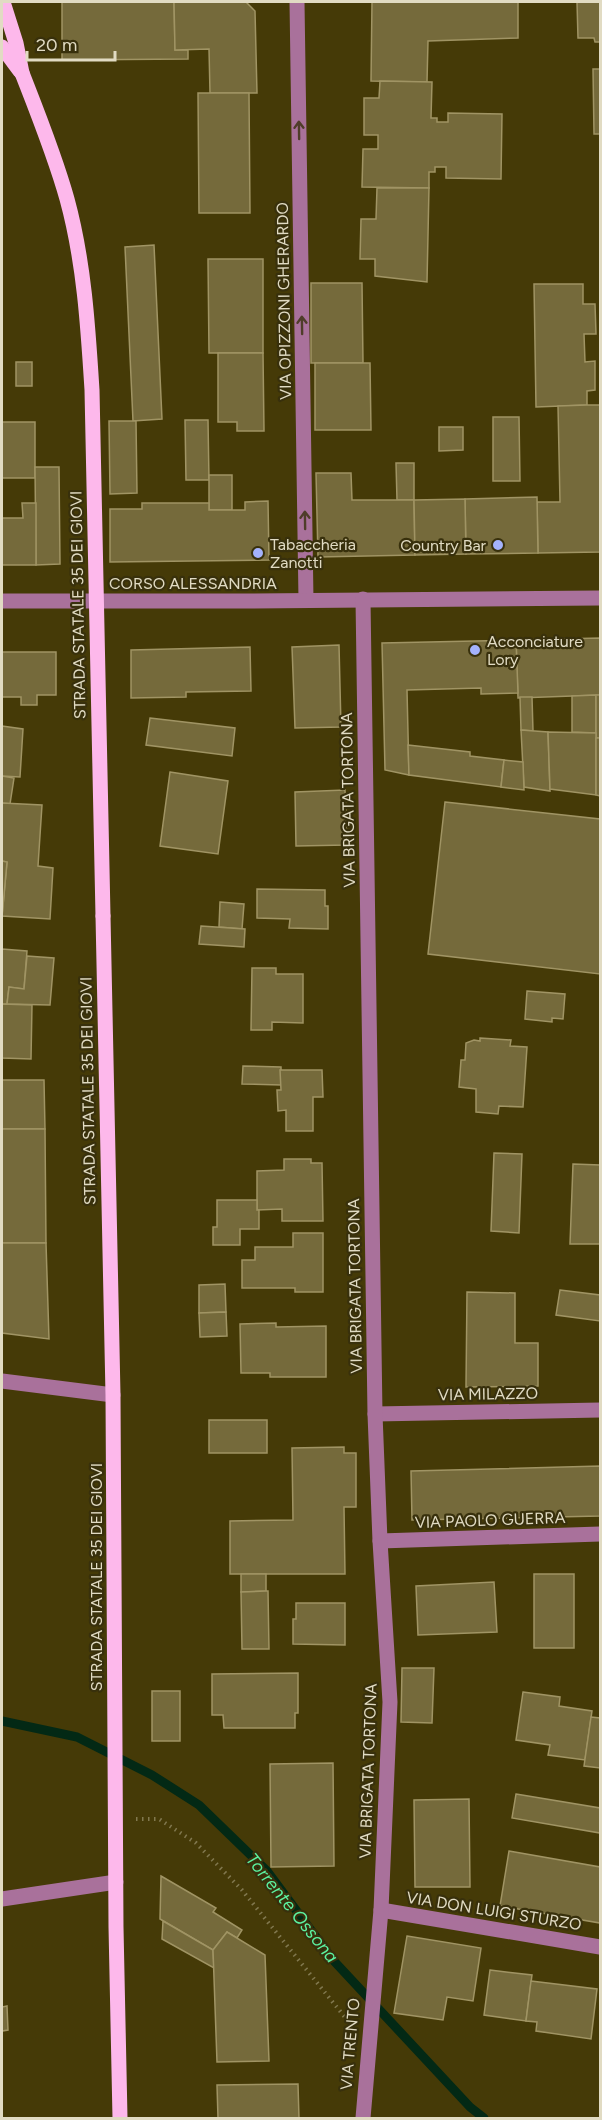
<svg xmlns="http://www.w3.org/2000/svg" width="602" height="2120" viewBox="0 0 602 2120" font-family="Figtree,sans-serif">
<rect width="100%" height="100%" fill="#453a07"/>
<g fill="none" stroke-linecap="round" stroke-linejoin="round">
<polyline stroke="#032915" stroke-width="9" points="2,1721 77,1737 152,1775 199,1805 267,1871 333,1960 470,2107 484,2118"/>
</g>
<g fill="#756a3b" stroke="#a09464" stroke-width="1.5">
<polygon points="62,2 174,2 175,50 188,50 188,59 62,60"/>
<polygon points="174,2 246,2 255,11 257,93 210,93 209,49 175,50"/>
<polygon points="372,2 518,2 518,38 428,41 427,82 371,81"/>
<polygon points="577,2 600,2 600,42 595,42 594,38 578,38"/>
<polygon points="593,69 600,69 600,134 594,134"/>
<polygon points="380,81 432,82 431,118 437,118 437,122 448,122 448,113 502,114 501,179 446,178 446,167 435,167 435,172 429,172 429,188 362,187 363,149 378,149 378,135 364,135 364,98 379,98"/>
<polygon points="198,93 249,93 250,213 199,213"/>
<polygon points="377,188 429,188 427,282 375,276 375,259 360,259 361,219 376,219"/>
<polygon points="154,245 162,419 133,421 125,247"/>
<polygon points="208,259 263,259 263,353 209,353"/>
<polygon points="311,283 362,283 363,363 311,363"/>
<polygon points="534,284 583,284 583,304 595,304 596,334 584,334 585,362 595,361 595,390 587,391 587,405 536,407"/>
<polygon points="218,353 263,353 264,431 237,431 237,422 218,422"/>
<rect x="16" y="362" width="16" height="24"/>
<polygon points="315,363 370,363 371,430 315,430"/>
<polygon points="587,405 600,405 600,552 538,553 537,502 560,502 558,406"/>
<polygon points="493,417 519,417 520,481 493,481"/>
<polygon points="185,420 208,420 209,480 186,480"/>
<polygon points="109,421 136,421 137,493 110,494"/>
<rect x="2" y="422" width="33" height="56"/>
<polygon points="439,427 463,427 463,450 439,451"/>
<polygon points="396,463 414,463 414,500 397,500"/>
<polygon points="35,467 59,467 60,564 36,565"/>
<polygon points="316,473 351,473 352,500 414,500 415,555 318,557"/>
<rect x="209" y="475" width="23" height="35"/>
<polygon points="537,497 538,553 466,554 465,499"/>
<polygon points="465,499 466,554 415,555 414,500"/>
<polygon points="268,501 269,560 110,562 110,509 142,509 142,503 209,503 209,510 245,510 245,502"/>
<polygon points="22,503 36,503 36,565 2,565 2,518 23,518"/>
<polygon points="600,638 600,695 518,698 516,640"/>
<polygon points="516,640 518,693 481,694 481,688 407,690 409,775 385,770 382,643"/>
<polygon points="339,645 341,727 295,728 292,647"/>
<polygon points="250,647 251,691 186,692 186,697 131,698 131,650"/>
<polygon points="2,652 56,652 56,695 37,695 37,705 21,705 21,697 2,697"/>
<polygon points="596,695 596,733 572,732 572,696"/>
<rect x="596" y="695" width="4" height="43"/>
<polygon points="520,697 532,697 533,731 521,730"/>
<polygon points="150,718 235,728 232,756 146,745"/>
<polygon points="2,726 23,729 20,777 2,776"/>
<polygon points="521,730 548,732 550,791 524,787"/>
<polygon points="548,732 596,733 596,795 550,789"/>
<polygon points="596,738 600,738 600,796 596,795"/>
<polygon points="408,745 470,752 470,756 504,760 501,787 409,775"/>
<polygon points="504,760 523,762 524,790 501,787"/>
<polygon points="170,772 228,781 218,854 160,846"/>
<polygon points="2,776 14,778 10,804 2,803"/>
<polygon points="345,790 347,845 296,846 295,792"/>
<polygon points="445,802 600,819 600,974 428,954"/>
<polygon points="2,803 42,805 38,866 53,868 50,919 2,916 7,862 2,861"/>
<polygon points="2,861 7,862 2,917"/>
<polygon points="257,889 325,890 325,906 328,906 328,929 289,928 290,919 257,918"/>
<polygon points="220,902 244,904 242,929 219,927"/>
<polygon points="201,926 245,929 244,947 199,944"/>
<polygon points="2,949 27,951 24,989 9,987 7,1004 2,1004"/>
<polygon points="27,956 54,958 50,1005 7,1004 9,987 24,989"/>
<polygon points="252,968 276,968 276,974 303,974 303,1023 272,1022 272,1030 251,1030"/>
<polygon points="527,991 565,994 563,1019 552,1018 552,1022 525,1019"/>
<polygon points="2,1004 32,1005 31,1059 2,1058"/>
<polygon points="480,1038 511,1040 510,1046 527,1047 523,1107 499,1106 498,1114 476,1112 476,1089 459,1087 461,1060 465,1060 466,1043 474,1040 480,1041"/>
<polygon points="243,1066 281,1067 281,1085 242,1084"/>
<polygon points="280,1070 322,1070 323,1097 313,1097 313,1131 286,1131 286,1110 278,1111 277,1090 281,1090"/>
<polygon points="2,1080 44,1080 45,1129 2,1129"/>
<polygon points="2,1129 45,1129 46,1243 2,1243"/>
<polygon points="494,1153 522,1154 519,1233 491,1231"/>
<polygon points="284,1159 311,1159 311,1163 322,1163 323,1221 282,1221 282,1209 257,1210 257,1171 284,1170"/>
<polygon points="573,1164 600,1165 600,1244 570,1244"/>
<polygon points="217,1200 257,1200 257,1210 259,1210 259,1229 240,1229 240,1245 213,1245 213,1227 217,1227"/>
<polygon points="293,1233 323,1233 323,1292 295,1292 295,1288 242,1288 242,1260 255,1260 255,1247 293,1247"/>
<polygon points="2,1243 46,1243 49,1339 2,1333"/>
<polygon points="225,1284 226,1312 199,1313 199,1285"/>
<polygon points="560,1290 600,1295 600,1321 556,1315"/>
<polygon points="467,1292 515,1293 515,1343 538,1343 538,1386 466,1387"/>
<polygon points="226,1312 227,1336 200,1337 199,1313"/>
<polygon points="276,1323 276,1327 326,1326 326,1377 270,1377 270,1373 241,1373 240,1324"/>
<rect x="209" y="1420" width="58" height="33"/>
<polygon points="344,1447 344,1453 356,1453 356,1507 344,1507 345,1574 230,1574 230,1521 293,1520 292,1448"/>
<polygon points="600,1466 600,1516 412,1520 411,1471"/>
<polygon points="241,1574 266,1574 266,1591 241,1592"/>
<rect x="534" y="1574" width="40" height="74"/>
<polygon points="494,1582 497,1632 418,1635 416,1586"/>
<polygon points="266,1591 268,1591 269,1649 242,1649 241,1592"/>
<polygon points="296,1603 345,1603 345,1645 293,1644 293,1619 296,1619"/>
<polygon points="402,1668 434,1668 432,1723 401,1722"/>
<polygon points="298,1673 298,1713 295,1713 295,1728 224,1728 223,1715 212,1715 212,1674"/>
<rect x="152" y="1691" width="28" height="50"/>
<polygon points="523,1692 560,1697 559,1706 592,1711 585,1760 548,1755 550,1745 516,1740"/>
<polygon points="591,1717 600,1718 600,1768 584,1766"/>
<polygon points="333,1763 334,1866 271,1867 270,1764"/>
<polygon points="516,1794 600,1808 600,1833 512,1818"/>
<polygon points="469,1799 470,1887 415,1887 414,1800"/>
<polygon points="509,1851 600,1867 600,1923 500,1906"/>
<polygon points="161,1876 216,1908 213,1912 242,1930 237,1938 227,1932 213,1950 160,1919"/>
<polygon points="163,1921 213,1950 214,1968 162,1939"/>
<polygon points="227,1932 265,1955 269,2061 217,2062 213,1950"/>
<polygon points="407,1936 481,1948 473,2001 447,1997 443,2020 394,2013"/>
<polygon points="490,1970 532,1975 526,2021 484,2015"/>
<polygon points="531,1981 597,1989 591,2039 536,2031 537,2022 526,2021"/>
<polygon points="7,2006 8,2030 2,2031 2,2007"/>
<polygon points="298,2084 299,2118 218,2118 217,2085"/>
</g>
<g fill="none" stroke-linecap="round" stroke-linejoin="round">
<polyline stroke="#81784f" stroke-width="4" stroke-dasharray="1.5 4.5" stroke-linecap="butt" points="136,1819 159,1819 196,1843 242,1890 348,2021"/>
<g stroke="#a9719b" stroke-width="15">
<polyline points="297,2 306,600"/>
<polyline points="2,601 242,601 600,598"/>
<polyline points="2,1381 113,1395"/>
<polyline points="375,1414 600,1410"/>
<polyline points="380,1541 600,1534"/>
<polyline points="2,1899 116,1882"/>
<polyline points="381,1910 600,1947"/>
<polyline points="363,2118 381,1910 390,1702 380,1541 375,1414 363,599"/>
</g>
<g stroke="#fdb8eb" stroke-width="15">
<polyline points="3,2 16,43 22,73"/>
<polyline points="2,47 20,71"/>
<polyline points="103,916 113,1395 116,1927 120,2118"/>
</g>
<path stroke="#fdb8eb" stroke-width="15" d="M 22,73 C 38,114 55,156 67,199 C 84,261 88,326 92,390 L 103,916"/>
</g>
<defs><path id="oneway-shaft" d="M-6 0H5M1.5-3L5.5 0L1.5 3" fill="none" stroke-width="1.6" stroke-linecap="round" stroke-linejoin="round" transform="scale(1.5)"/></defs>
<g stroke="#4f3d29">
<use href="#oneway-shaft" transform="translate(299 130) rotate(-91)"/>
<use href="#oneway-shaft" transform="translate(302 325) rotate(-91)"/>
<use href="#oneway-shaft" transform="translate(305 520) rotate(-91)"/>
</g>
<g fill="#a4b2fc" stroke="#38300c" stroke-width="2">
<circle cx="498" cy="545" r="6"/>
<circle cx="258" cy="553" r="6"/>
<circle cx="475" cy="650" r="6"/>
</g>
<g text-anchor="middle" dominant-baseline="central" stroke-width="4.5" stroke-linejoin="round" paint-order="stroke">
<g font-size="16" fill="#e1dbc3" stroke="#38300c">
<text transform="translate(284 301) rotate(-91)">VIA OPIZZONI GHERARDO</text>
<text x="193" y="583">CORSO ALESSANDRIA</text>
<text transform="translate(78 605) rotate(-91)">STRADA STATALE 35 DEI GIOVI</text>
<text transform="translate(348 800) rotate(-91)">VIA BRIGATA TORTONA</text>
<text transform="translate(88 1091) rotate(-91)">STRADA STATALE 35 DEI GIOVI</text>
<text transform="translate(355 1286) rotate(-91)">VIA BRIGATA TORTONA</text>
<text transform="translate(488 1394) rotate(-1)">VIA MILAZZO</text>
<text transform="translate(490 1520) rotate(-2)">VIA PAOLO GUERRA</text>
<text transform="translate(96 1577) rotate(-90)">STRADA STATALE 35 DEI GIOVI</text>
<text transform="translate(368 1771) rotate(-88)">VIA BRIGATA TORTONA</text>
<text transform="translate(494 1911) rotate(9)">VIA DON LUIGI STURZO</text>
<text transform="translate(350 2044) rotate(-85)">VIA TRENTO</text>
</g>
<g font-size="16" fill="#e1dbc3" stroke="#38300c" text-anchor="start">
<text x="270" y="544">Tabaccheria<tspan x="270" dy="18">Zanotti</tspan></text>
<text x="486" y="545" text-anchor="end">Country Bar</text>
<text x="487" y="641">Acconciature<tspan x="487" dy="18">Lory</tspan></text>
</g>
<g font-size="18" font-style="italic" fill="#5cf1a0" stroke="#38300c">
<text transform="translate(292 1908) rotate(51)">Torrente Ossona</text>
</g>
</g>
<rect width="602" height="2120" fill="none" stroke="#e1dbc3" stroke-width="6"/>
<path d="M27 51v9h88v-9" fill="none" stroke="#e1dbc3" stroke-width="3"/>
<text x="36" y="51" font-size="18" fill="#e1dbc3" stroke="#38300c" stroke-width="4.5" paint-order="stroke">20 m</text>
</svg>
